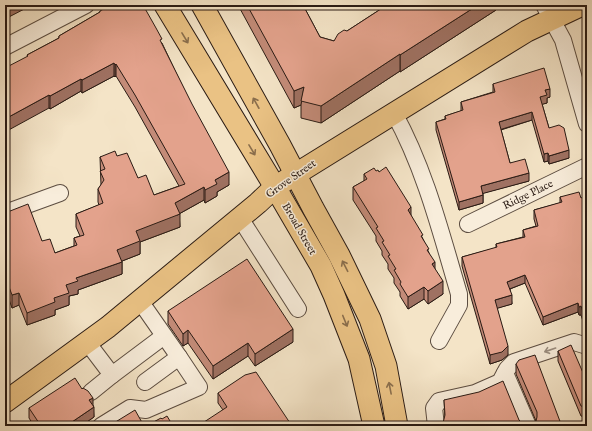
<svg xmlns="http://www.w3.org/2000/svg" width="592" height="431" viewBox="0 0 592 431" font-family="'IM FELL English',serif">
<rect width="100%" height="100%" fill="#f4e4c7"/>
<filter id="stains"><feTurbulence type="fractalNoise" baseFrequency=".005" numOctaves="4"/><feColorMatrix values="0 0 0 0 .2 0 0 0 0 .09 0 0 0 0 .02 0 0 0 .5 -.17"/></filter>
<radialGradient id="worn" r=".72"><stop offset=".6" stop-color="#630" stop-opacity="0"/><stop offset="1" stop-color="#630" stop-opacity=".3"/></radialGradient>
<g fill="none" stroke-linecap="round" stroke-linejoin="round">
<g stroke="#5c4d41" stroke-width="18">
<g id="minor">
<polyline points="544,5 563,40 587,124"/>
<polyline points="5,47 86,5"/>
<path d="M 394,113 C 425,169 441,233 459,294 L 459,305 L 439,341"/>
<polyline points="5,213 60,193"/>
<polyline points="240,218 298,309"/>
<polyline points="468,224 587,166"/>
<polyline points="140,301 179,357 145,382"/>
<polyline points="87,342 112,375 164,336"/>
<polyline points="505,373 528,426"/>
<polyline points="91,392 112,375"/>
<polyline points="101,426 130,408 146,410 199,387 179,357"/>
<polyline points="436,426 434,408 439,401 475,393 500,382 507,369 514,362 574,342 587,346"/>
</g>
</g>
<g stroke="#2a1b14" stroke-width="23">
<g id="major">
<polyline points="165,5 275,187 321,266 334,295 359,359 374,426"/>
<polyline points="202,5 280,145 313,208 339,255 370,319 386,366 397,426"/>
<polyline points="5,402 108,327 258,203 275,187 527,31 582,5"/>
</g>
</g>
<use href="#minor" stroke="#f8eddb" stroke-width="16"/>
<use href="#major" stroke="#eac284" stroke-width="21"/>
</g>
<g fill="#c38b78" stroke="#2a1b14">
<polygon points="238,5 303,5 320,37 334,41 347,31 387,5 498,5 496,10 400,72 400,71 321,123 301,118 301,105 294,108"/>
<polygon points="100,11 162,43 229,185 217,192 217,196 205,203 204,200 179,214 180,227 140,242 140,254 122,261 122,274 78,290 78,294 69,296 69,305 55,310 55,315 27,325 19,305 12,308 5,288 5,213 42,241 55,253 74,246 74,238 80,236 76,227 76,214 99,205 98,202 98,189 101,185 100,157 117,156 138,178 154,195 179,186 135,107 116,76 115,77 114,76 82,93 81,91 50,109 49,108 27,55 59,38 59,36 100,12"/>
<polygon points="493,84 550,97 547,98 547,103 542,104 549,128 569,158 549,164 548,161 544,162 532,120 501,130 510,163 529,181 483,193 483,203 459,210 436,130 436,122 445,119 445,116 461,111 461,102 493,92"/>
<polygon points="376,171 411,216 423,239 429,253 443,294 428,304 424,299 408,309 400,296 400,292 394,283 394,278 388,269 388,264 382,255 382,251 376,241 376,236 353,200 353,187 364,181 364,174"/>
<polygon points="560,197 581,198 587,210 587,334 581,315 579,315 578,312 543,325 525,283 510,289 512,304 497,308 508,355 502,360 490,364 462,266 462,257 496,248 496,244 523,237 523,230 536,226 534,219 534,210 560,203"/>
<polygon points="168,311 293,342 255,366 248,356 213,379 188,343 183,346 168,324"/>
<polygon points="558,351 587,382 587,418 581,416 558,361"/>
<polygon points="516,364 561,426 536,426 536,421 516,374"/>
<polygon points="218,393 292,426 223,410 218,403"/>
<polygon points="444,400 519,420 523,426 443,426 445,418"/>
<polygon points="93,405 94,417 81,426 34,426 29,418 29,408"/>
</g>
<g fill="#9f7162" stroke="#2a1b14">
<polygon points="7,5 32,5 5,19 5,6"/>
<polygon points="478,5 498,5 496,10 400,72 400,55"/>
<polygon points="400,54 400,71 321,123 321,106"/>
<polygon points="114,63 114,76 82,93 82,80"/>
<polygon points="116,64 116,76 115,77 115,65"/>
<polygon points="81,79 81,91 50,109 50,96"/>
<polygon points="304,87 301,105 294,108 294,91"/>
<polygon points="550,89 550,97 547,98 547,103 540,105 540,97 545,90"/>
<polygon points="49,95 49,108 5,132 5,119"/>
<polygon points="532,112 532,120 499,130 499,122"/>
<polygon points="569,150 569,158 549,164 549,156"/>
<polygon points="548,153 548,161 544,162 544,154"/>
<polygon points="229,172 229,185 217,192 217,196 205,203 205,190 215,180"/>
<polygon points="529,173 529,181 481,194 481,186"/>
<polygon points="204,187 204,200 177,215 180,214 180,227 140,242 140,254 117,263 117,250 136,231 175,203"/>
<polygon points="483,195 483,203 459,210 459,202"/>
<polygon points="411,207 411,220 408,210"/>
<polygon points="122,262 122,274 78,290 78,294 69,296 69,305 55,310 55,315 27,325 27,313 54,298 66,285 76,278"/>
<polygon points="435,262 435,275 432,264"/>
<polygon points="525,275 525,283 507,290 507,282"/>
<polygon points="443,281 443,294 428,304 428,291"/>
<polygon points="424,287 424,299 408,309 408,297"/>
<polygon points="19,293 19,305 12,308 12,295"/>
<polygon points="512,295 512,304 495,309 495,300"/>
<polygon points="578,303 578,312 543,325 543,317"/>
<polygon points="581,306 581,315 579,315 579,307"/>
<polygon points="293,329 293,342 255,366 255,354"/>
<polygon points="188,330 188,343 183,346 183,334"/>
<polygon points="248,343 248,356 213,379 213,366"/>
<polygon points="508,346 508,355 502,360 490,364 490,355"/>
<polygon points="93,398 93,408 89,400"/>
<polygon points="94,407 94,417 81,426 66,426"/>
<polygon points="561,424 561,426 555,426"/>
</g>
<g fill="#e3a28c" stroke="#2a1b14">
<polygon points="111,5 143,5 156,28 162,39 160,40 192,104 229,172 215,180 217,184 205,190 204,187 175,203 180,214 136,231 140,241 117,250 122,262 76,278 78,281 66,285 69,293 54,298 55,302 27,313 19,293 12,295 5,276 5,213 28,204 42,241 50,239 55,253 77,245 74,238 84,235 76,214 103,203 98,189 104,180 100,171 105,169 100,157 115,151 117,156 127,153 138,178 146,175 154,195 185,184 135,95 116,64 115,65 114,63 82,80 81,79 50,96 49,95 5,119 5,68 28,56 27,55 59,38 59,36 100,12 100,11"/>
<polygon points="247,5 303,5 320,37 334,41 338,34 344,30 347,31 387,5 478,5 400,55 400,54 321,106 301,101 304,87 294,91"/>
<polygon points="544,68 550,89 545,90 547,95 540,97 549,128 559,125 564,128 569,150 549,156 548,153 544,154 532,112 499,122 510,163 525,159 529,173 481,186 483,195 459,202 436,122 446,119 445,116 463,110 461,102 495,92 493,84"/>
<polygon points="386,167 411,207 408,210 423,235 421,236 429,249 427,250 435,262 432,264 443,281 428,291 424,287 408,297 400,284 401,282 394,270 396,269 388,256 390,255 382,242 384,241 376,228 378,227 353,187 367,179 364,174 374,168 376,171 378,170 379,172"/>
<polygon points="579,192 581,198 583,197 587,210 587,266 586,266 587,267 587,325 581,306 579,307 578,303 543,317 525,275 507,282 512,295 495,300 508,346 502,352 490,355 462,257 497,247 496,244 500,243 525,237 523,230 538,226 534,210 562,202 560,197"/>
<polygon points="247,259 293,329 255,354 248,343 213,366 188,330 183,334 168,311"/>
<polygon points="571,345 587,382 587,408 581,406 558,351"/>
<polygon points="535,355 561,424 555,426 538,426 536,421 537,417 537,412 516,364 519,360"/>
<polygon points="256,372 292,426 198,426 227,407 218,393 245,375"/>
<polygon points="75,378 82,389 83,388 88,391 93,398 89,400 94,407 66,426 41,426 29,408"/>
<polygon points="503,381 519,420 523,424 518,426 445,426 443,423 445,415 444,400 479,392"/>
<polygon points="135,410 144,426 109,426"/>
<polygon points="167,416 173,426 146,426 161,418 162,419"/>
</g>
<defs><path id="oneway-shaft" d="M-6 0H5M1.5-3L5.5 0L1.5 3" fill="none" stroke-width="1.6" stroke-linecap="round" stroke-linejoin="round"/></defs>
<g stroke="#8a6e4c">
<use href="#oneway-shaft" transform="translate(185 38) rotate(59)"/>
<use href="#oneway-shaft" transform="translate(256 103) rotate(-119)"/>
<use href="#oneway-shaft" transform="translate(252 150) rotate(59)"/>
<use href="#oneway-shaft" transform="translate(345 266) rotate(-117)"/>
<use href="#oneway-shaft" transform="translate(345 321) rotate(68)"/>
<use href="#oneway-shaft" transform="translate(390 388) rotate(-101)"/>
</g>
<use stroke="#9b8e81" href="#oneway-shaft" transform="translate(550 350) rotate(161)"/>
<g text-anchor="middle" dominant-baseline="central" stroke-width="3" stroke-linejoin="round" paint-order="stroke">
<g font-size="11" fill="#2a1b14" stroke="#f8eddb">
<text transform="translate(291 179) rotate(-35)">Grove Street</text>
<text transform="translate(528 195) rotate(-26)">Ridge Place</text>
<text transform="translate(299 229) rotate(60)">Broad Street</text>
</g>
</g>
<rect width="592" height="431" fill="none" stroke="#f4e4c7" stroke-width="20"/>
<rect x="6" y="6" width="580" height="419" fill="none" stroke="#2a1b14" stroke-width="2"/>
<rect x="10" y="10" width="572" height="411" fill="none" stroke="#2a1b14"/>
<rect width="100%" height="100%" filter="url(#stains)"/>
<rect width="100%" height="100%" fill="url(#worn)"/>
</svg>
